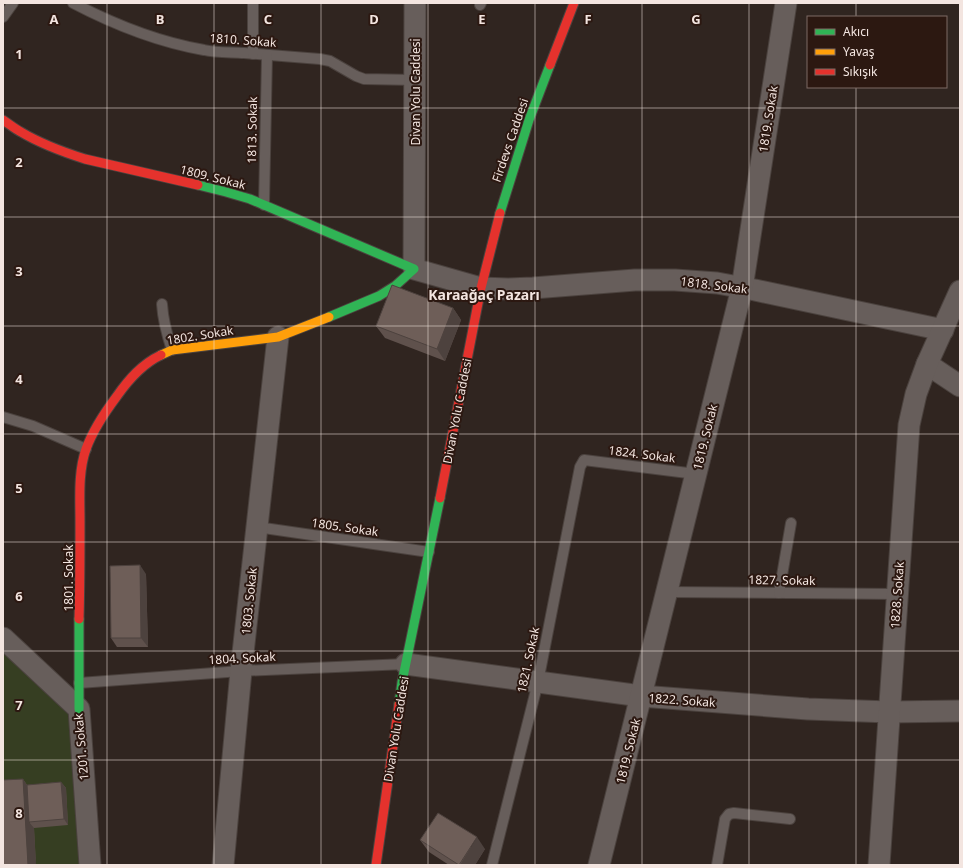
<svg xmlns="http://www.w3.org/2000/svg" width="963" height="868" viewBox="0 0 963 868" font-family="'Noto Sans',sans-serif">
<rect width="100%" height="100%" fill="#302520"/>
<polygon fill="#363e22" points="3,646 73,710 82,865 3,865"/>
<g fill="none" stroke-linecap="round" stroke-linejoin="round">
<g stroke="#4b423e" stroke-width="12">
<g id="lane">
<path d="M 73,3 C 115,25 158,42 204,50 C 217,53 231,52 244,53 C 269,55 295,57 320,59 L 330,61 L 356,76 L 364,79 L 415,80"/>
<polyline points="480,5 481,3"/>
<polyline points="3,17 13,3"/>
<polyline points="253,54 253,3"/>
<polyline points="264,205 267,55"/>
<path d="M 162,304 C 163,321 167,335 172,350"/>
<polyline points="3,417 33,426 86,449"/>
<polyline points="257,527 429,552"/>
<polyline points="667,592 897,594"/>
<polyline points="779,593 791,523"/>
<polyline points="79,683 241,671 406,664"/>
<polyline points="492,865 538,682 580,467 584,460 696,474"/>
<polyline points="717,865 725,819 729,814 734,813 790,819"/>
</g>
</g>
<g stroke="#4b423e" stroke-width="23">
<g id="street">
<polyline points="415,3 414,269 481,288 508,289 533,288 635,280 675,280 717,283 755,290 943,330"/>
<polyline points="927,364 960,386"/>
<polyline points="3,638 79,709 90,865"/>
<polyline points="406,664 641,696 808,709 889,712 960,711"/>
<polyline points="223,865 241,671 278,337"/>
<polyline points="599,865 742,288 786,3"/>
<polyline points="879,865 909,425 916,394 927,364 960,291"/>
</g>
</g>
<g stroke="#4b423e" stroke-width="11">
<g id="fast">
<polyline points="198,185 226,192 250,199 414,269 395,286 379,296 329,317"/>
<polyline points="500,213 529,120 550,65"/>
<polyline points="399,704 402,682 440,498"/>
<polyline points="79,709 79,619"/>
</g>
</g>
<g stroke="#4b423e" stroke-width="11">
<polyline id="slow" points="161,355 172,350 278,337 329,317"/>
</g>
<g stroke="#4b423e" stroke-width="11">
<g id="jam">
<polyline points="550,65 574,3"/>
<path d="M 3,120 C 9,124 15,129 21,132 C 41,144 63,152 85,159 L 198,185"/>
<polyline points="440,498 481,288 500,213"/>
<path d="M 79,619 C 80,586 80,554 80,521 C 80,498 78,472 86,449 C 93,430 105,412 117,396 C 129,379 142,364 161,355"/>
<polyline points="376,865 399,704"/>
</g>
</g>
<use href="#lane" stroke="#675e5b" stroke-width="10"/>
<use href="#street" stroke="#675e5b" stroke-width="21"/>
<use href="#fast" stroke="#30b455" stroke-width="9"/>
<use href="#slow" stroke="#ff9f0a" stroke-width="9"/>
<use href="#jam" stroke="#e5322d" stroke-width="9"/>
</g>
<g fill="#5f514c">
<polygon points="453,308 461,320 445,361 385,338 376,326"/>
<polygon points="146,574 148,647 117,647 111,638"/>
<polygon points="23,779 27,785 61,782 66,788 68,825 34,828 36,865"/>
<polygon points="420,840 485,849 475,865 449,865 429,852"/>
</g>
<g fill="#4d423e">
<polygon points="453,308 461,320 445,361 437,349"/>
<polygon points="140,565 146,574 148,647 141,638"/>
<polygon points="23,779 31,791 29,822 34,828 36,865 28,865"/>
<polygon points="61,782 66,788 68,825 64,819"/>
<polygon points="477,837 485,849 475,865 460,865"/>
</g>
<g fill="#6e5e58" stroke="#4d423e">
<polygon points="392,285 453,308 437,349 376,326"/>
<polygon points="140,565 141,638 111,638 110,566"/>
<polygon points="23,779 28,865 3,865 3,780"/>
<polygon points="61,782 64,819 29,822 27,785"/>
<polygon points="438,813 477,837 459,865 420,840"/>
</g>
<path fill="none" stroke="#f3e5e0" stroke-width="1" stroke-opacity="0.55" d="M 107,3 L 107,865M 214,3 L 214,865M 321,3 L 321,865M 428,3 L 428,865M 535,3 L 535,865M 642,3 L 642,865M 749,3 L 749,865M 856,3 L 856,17M 856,87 L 856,865M 3,108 L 960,108M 3,217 L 960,217M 3,326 L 960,326M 3,434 L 960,434M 3,542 L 960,542M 3,651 L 960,651M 3,760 L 960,760"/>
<g text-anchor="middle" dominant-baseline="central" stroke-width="4" stroke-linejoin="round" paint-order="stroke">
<g font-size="12" fill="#f3e5e0" stroke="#2c1811">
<text transform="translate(243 40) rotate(4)">1810. Sokak</text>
<text transform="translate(415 92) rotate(-90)">Divan Yolu Caddesi</text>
<text transform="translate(768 119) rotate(-81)">1819. Sokak</text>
<text transform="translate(252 130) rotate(-89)">1813. Sokak</text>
<text transform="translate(510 140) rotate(-71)">Firdevs Caddesi</text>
<text transform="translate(213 177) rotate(14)">1809. Sokak</text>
<text transform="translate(714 285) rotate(7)">1818. Sokak</text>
<text transform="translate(200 335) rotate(-9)">1802. Sokak</text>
<text transform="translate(457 411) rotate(-79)">Divan Yolu Caddesi</text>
<text transform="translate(705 437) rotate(-76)">1819. Sokak</text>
<text transform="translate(642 454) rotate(7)">1824. Sokak</text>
<text transform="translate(345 527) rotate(8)">1805. Sokak</text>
<text transform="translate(68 578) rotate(-90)">1801. Sokak</text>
<text transform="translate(782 580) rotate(1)">1827. Sokak</text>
<text transform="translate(897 595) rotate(-86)">1828. Sokak</text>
<text transform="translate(249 601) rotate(-84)">1803. Sokak</text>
<text transform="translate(242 658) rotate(-3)">1804. Sokak</text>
<text transform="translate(528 660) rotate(-78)">1821. Sokak</text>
<text transform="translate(682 700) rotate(4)">1822. Sokak</text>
<text transform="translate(396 729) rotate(-81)">Divan Yolu Caddesi</text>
<text transform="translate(81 747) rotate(-95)">1201. Sokak</text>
<text transform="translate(628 751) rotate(-76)">1819. Sokak</text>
</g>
<g font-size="14" font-weight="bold" fill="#f3e5e0" stroke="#2c1811">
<text x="484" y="294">Karaağaç Pazarı</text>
</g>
</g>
<g font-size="13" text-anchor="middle" font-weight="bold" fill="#f3e5e0" stroke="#2c1811" stroke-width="4" stroke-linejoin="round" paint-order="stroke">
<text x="54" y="24">A</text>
<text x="160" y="24">B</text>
<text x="268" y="24">C</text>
<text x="374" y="24">D</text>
<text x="482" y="24">E</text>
<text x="588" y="24">F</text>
<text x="696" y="24">G</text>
<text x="19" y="59">1</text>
<text x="19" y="167">2</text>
<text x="19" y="276">3</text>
<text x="19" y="384">4</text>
<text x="19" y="493">5</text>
<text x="19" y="601">6</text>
<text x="19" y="710">7</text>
<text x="19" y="818">8</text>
</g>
<rect width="963" height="868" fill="none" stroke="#f3e5e0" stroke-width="8"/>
<rect x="807" y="16" width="140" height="72" fill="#2c1811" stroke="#7c6a64"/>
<rect x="815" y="29" width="20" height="6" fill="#30b455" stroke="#7c6a64"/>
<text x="843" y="36" font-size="12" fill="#f3e5e0">Akıcı</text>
<rect x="815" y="49" width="20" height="6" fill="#ff9f0a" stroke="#7c6a64"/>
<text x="843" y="56" font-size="12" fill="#f3e5e0">Yavaş</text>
<rect x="815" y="69" width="20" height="6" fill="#e5322d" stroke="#7c6a64"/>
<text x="843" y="76" font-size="12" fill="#f3e5e0">Sıkışık</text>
</svg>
